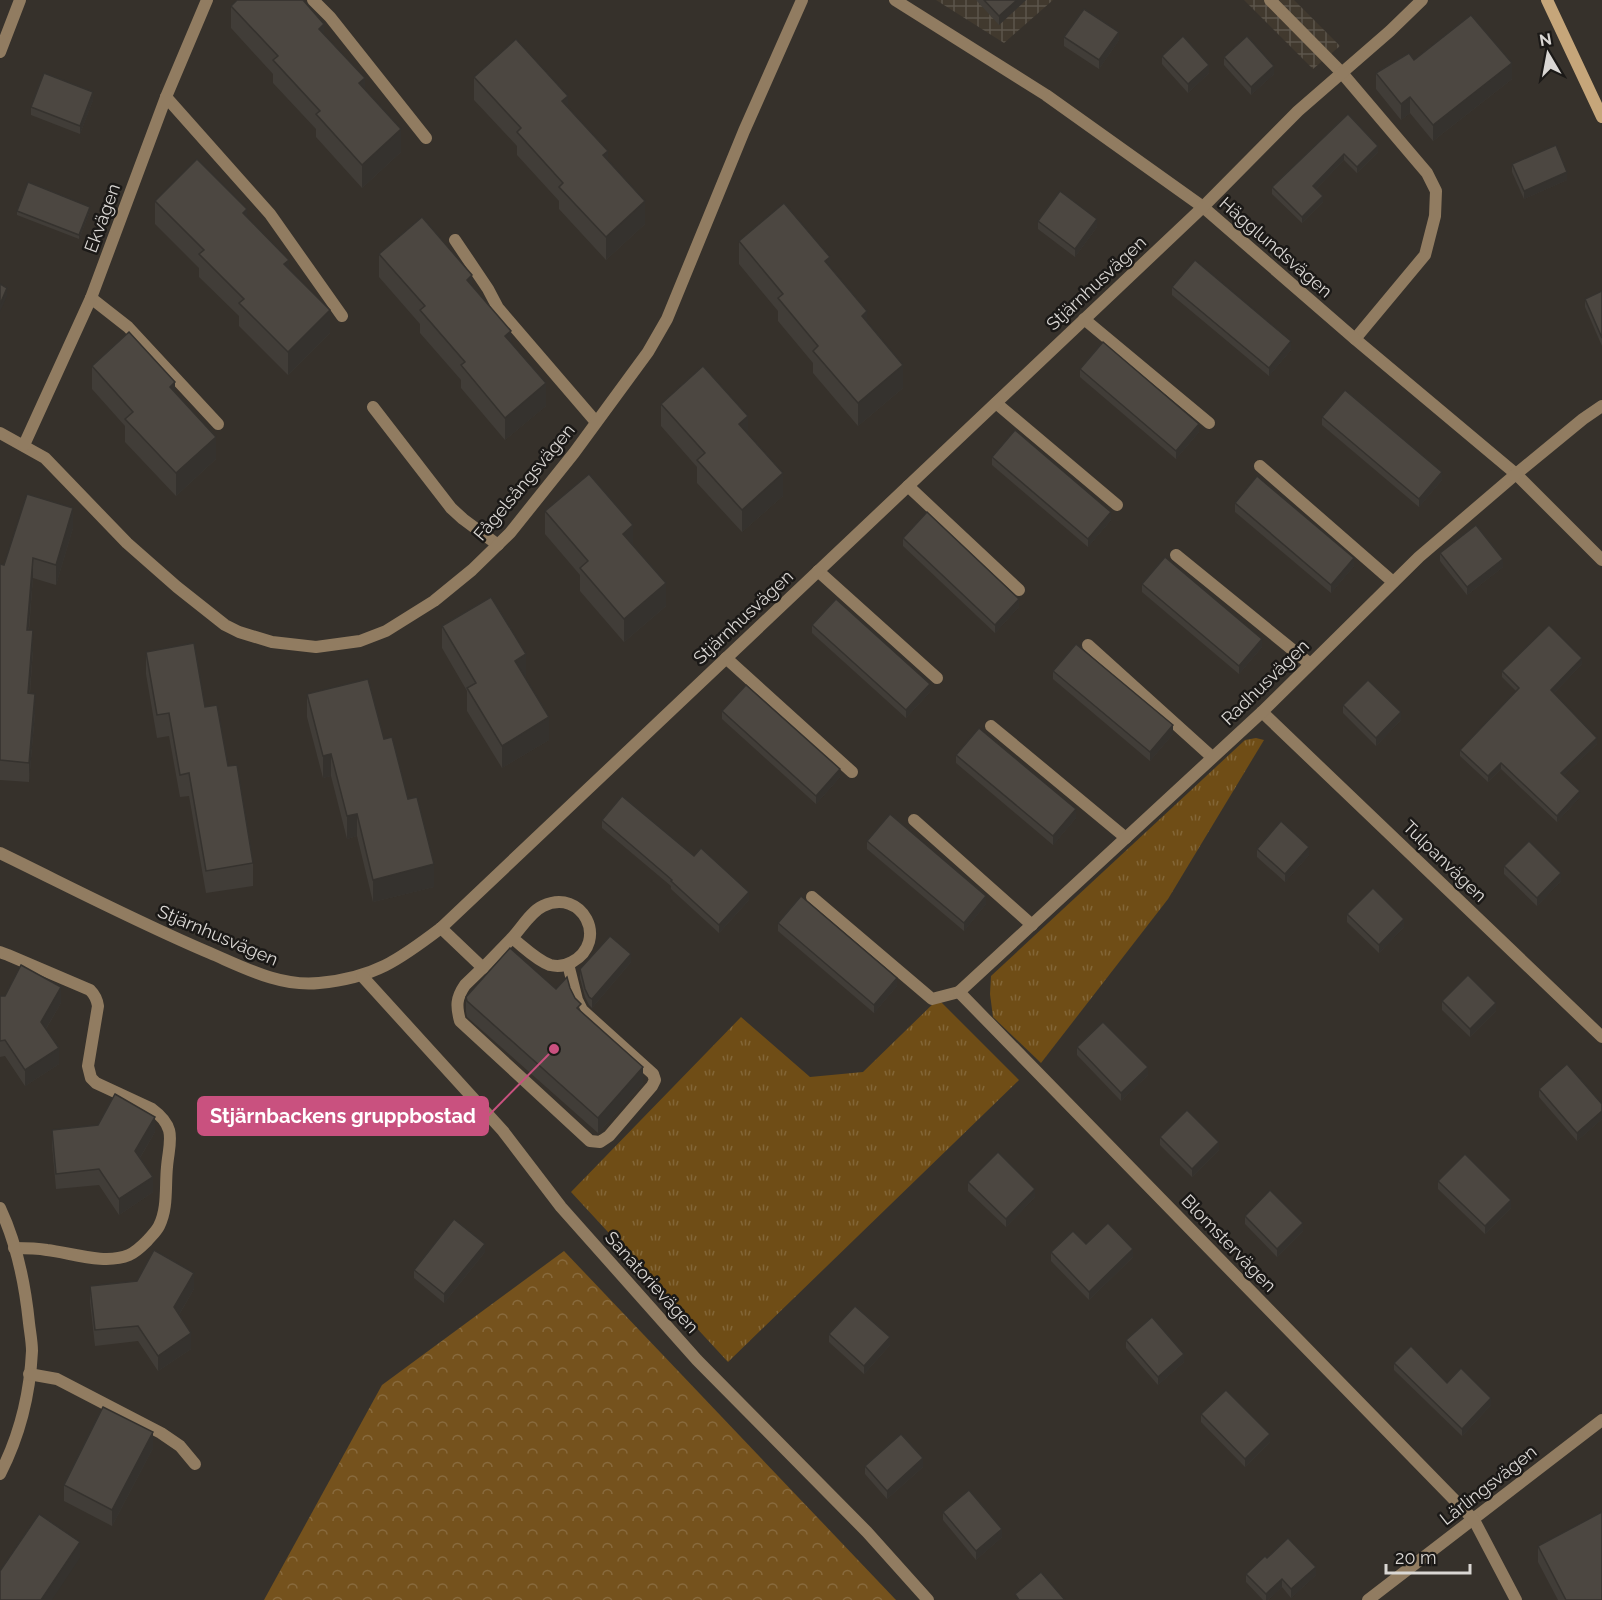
<svg xmlns="http://www.w3.org/2000/svg" width="1602" height="1600" viewBox="0 0 1602 1600" font-family="Raleway,sans-serif">
<defs>
<pattern id="industrial-grid" width="8" height="8" patternUnits="userSpaceOnUse" patternTransform="scale(1.5)"><rect width="8" height="8" fill="#41392e"/><path d="M0 4h8M4 0v8" fill="none" stroke="#5c554b"/></pattern>
<pattern id="forest-crowns" width="20" height="18" patternUnits="userSpaceOnUse" patternTransform="scale(1.5)"><rect width="20" height="18" fill="#75521d"/><path d="M2 6a3 3 0 1 1 6 0M12 15a3 3 0 1 1 6 0" fill="none" stroke="#886a3d"/></pattern>
<pattern id="park-tufts" width="24" height="20" patternUnits="userSpaceOnUse" patternTransform="scale(1.5)"><rect width="24" height="20" fill="#6f4d16"/><path d="M3 7l-1-3M5 7V3M7 7l1-3M15 17l-1-3M17 17v-4M19 17l1-3" fill="none" stroke="#836637"/></pattern>
</defs>
<rect width="100%" height="100%" fill="#36312b"/>
<g fill="url(#industrial-grid)">
<polygon points="936,0 1053,0 1004,43"/>
<polygon points="1244,0 1294,0 1340,46 1313,69"/>
</g>
<polygon fill="url(#forest-crowns)" points="564,1251 896,1600 264,1600 382,1385"/>
<g fill="url(#park-tufts)">
<polygon points="1256,738 1264,740 1168,899 1041,1063 993,1017 990,994 991,976 1245,740"/>
<polygon points="938,999 1019,1080 728,1362 571,1192 741,1017 810,1077 863,1072"/>
</g>
<g fill="none" stroke-linecap="round" stroke-linejoin="round">
<g stroke="#917c61" stroke-width="12">
<polyline points="1270,0 1342,73 1427,173 1436,191 1435,216 1425,255 1355,339"/>
<polyline points="166,97 270,214 342,316"/>
<polyline points="455,240 488,289 498,308 596,422"/>
<polyline points="91,298 128,327 218,424"/>
<polyline points="1084,319 1209,423"/>
<polyline points="996,403 1117,505"/>
<polyline points="373,407 451,508 463,519 498,545"/>
<polyline points="1260,466 1393,582"/>
<polyline points="908,486 1019,590"/>
<polyline points="1176,555 1310,664"/>
<polyline points="818,571 937,678"/>
<polyline points="1088,645 1212,757"/>
<polyline points="726,658 852,772"/>
<polyline points="991,726 1126,838"/>
<polyline points="914,820 1032,925"/>
<polyline points="812,897 932,999 959,992"/>
<polyline points="441,928 483,968"/>
<path d="M 512,938 C 524,947 536,960 550,965 C 558,967 565,966 572,962 C 610,941 582,887 543,906 C 530,912 521,929 511,939 C 496,955 481,970 465,985 C 456,998 456,1006 460,1021 L 590,1141 L 600,1142 L 609,1136 L 652,1086 L 655,1080 L 653,1074 L 582,1010 L 577,1000 L 568,964"/>
</g>
<g stroke="#917c61" stroke-width="12">
<polyline points="313,0 330,17 426,138"/>
<polyline points="895,0 1046,95 1203,207 1355,339 1516,474 1602,560"/>
<polyline points="0,52 20,0"/>
<polyline points="0,433 45,458 127,543 177,587 225,625 239,632 272,642 316,647 360,641 386,631 434,601 472,570 510,533 574,453 648,352 667,319 744,131 802,0"/>
<polyline points="24,445 91,298 166,97 207,0"/>
<polyline points="1262,712 1602,1037"/>
<path d="M 0,853 C 70,887 139,923 210,953 C 245,968 280,987 319,983 C 374,978 399,960 441,928 L 1203,207 L 1298,111 L 1390,31 L 1422,0"/>
<path d="M 0,952 L 8,955 L 90,990 C 95,995 97,999 98,1006 L 88,1066 L 91,1078 L 96,1083 L 152,1109 C 178,1128 169,1142 167,1167 C 165,1187 168,1208 159,1226 C 156,1232 151,1236 147,1241 C 142,1246 136,1252 129,1255 C 105,1265 72,1253 47,1250 C 36,1248 25,1248 14,1248"/>
<polyline points="362,976 503,1131 561,1207 697,1360 867,1532 928,1600"/>
<path d="M 0,1208 C 17,1244 25,1284 29,1323 C 30,1332 32,1342 32,1351 C 30,1393 19,1437 0,1474"/>
<polyline points="29,1374 57,1379 161,1433 180,1446 195,1464"/>
<polyline points="1368,1600 1602,1420"/>
<polyline points="1516,1600 1474,1520 959,992 1262,712 1419,557 1516,474 1583,419 1602,406"/>
</g>
<polyline stroke="#c6a67a" stroke-width="12" points="1547,0 1602,117"/>
</g>
<g fill="#413d38">
<polygon points="976,0 1026,0 999,25"/>
<polygon points="231,6 324,35 365,89 401,152 362,188 316,137 316,129 273,83 273,74 231,28"/>
<polygon points="1064,37 1119,40 1099,69 1064,46"/>
<polygon points="1162,56 1209,73 1188,93 1162,64"/>
<polygon points="1224,57 1274,74 1251,95 1224,65"/>
<polygon points="1414,60 1512,79 1433,141 1410,113 1401,120 1376,89 1376,73"/>
<polygon points="474,77 568,107 608,161 645,224 606,260 559,209 559,201 517,155 517,146 474,100"/>
<polygon points="93,100 80,134 31,115 31,107"/>
<polygon points="1348,114 1378,152 1357,173 1344,160 1316,189 1323,202 1302,223 1272,194 1272,187"/>
<polygon points="1512,164 1567,180 1524,199 1512,172"/>
<polygon points="155,201 247,218 289,269 330,333 288,375 239,326 239,316 199,277 199,268 155,224"/>
<polygon points="17,211 90,211 79,239 17,215"/>
<polygon points="1038,221 1097,227 1075,257 1038,229"/>
<polygon points="739,241 830,267 867,322 903,388 858,426 813,373 813,363 778,321 778,311 739,264"/>
<polygon points="379,254 472,287 511,343 546,406 505,440 461,388 461,380 420,333 420,324 379,277"/>
<polygon points="1172,287 1291,350 1269,376 1172,295"/>
<polygon points="1602,291 1602,346 1585,307 1585,299"/>
<polygon points="92,366 175,393 216,459 176,496 125,442 125,426 92,389"/>
<polygon points="1080,369 1199,432 1176,459 1080,377"/>
<polygon points="661,404 748,434 783,496 742,532 697,483 697,467 661,426"/>
<polygon points="1322,417 1442,480 1419,507 1322,425"/>
<polygon points="992,457 1111,520 1088,547 992,465"/>
<polygon points="1235,503 1354,566 1331,593 1235,512"/>
<polygon points="545,511 633,545 666,606 624,642 580,591 580,575 545,534"/>
<polygon points="73,528 56,585 33,578 29,630 33,650 30,693 35,713 29,782 0,780 0,564 4,565"/>
<polygon points="903,538 1019,607 995,633 903,546"/>
<polygon points="1440,553 1503,567 1467,595 1440,561"/>
<polygon points="1142,584 1262,647 1239,674 1142,592"/>
<polygon points="812,625 930,692 906,718 812,633"/>
<polygon points="442,626 526,677 525,678 549,740 502,768 467,711 467,691 442,648"/>
<polygon points="146,652 205,707 228,766 253,863 253,886 206,893 189,796 180,797 169,736 157,738 146,674"/>
<polygon points="1582,664 1554,693 1597,744 1564,775 1580,797 1557,822 1501,769 1488,782 1460,756 1460,750 1516,691 1502,677 1502,671"/>
<polygon points="1053,671 1173,734 1150,761 1053,679"/>
<polygon points="307,694 384,739 408,799 434,887 373,902 357,836 347,839 331,776 323,778 307,717"/>
<polygon points="1343,705 1401,720 1376,746 1343,713"/>
<polygon points="722,711 840,777 816,804 722,719"/>
<polygon points="956,755 1076,818 1053,845 956,763"/>
<polygon points="602,820 694,856 749,900 719,933 671,889 671,886 602,828"/>
<polygon points="867,841 986,904 964,931 867,849"/>
<polygon points="1257,849 1309,855 1285,882 1257,857"/>
<polygon points="1504,866 1561,881 1537,906 1504,874"/>
<polygon points="1347,914 1404,927 1379,953 1347,922"/>
<polygon points="778,923 897,986 874,1013 778,931"/>
<polygon points="631,962 592,1008 589,1005 585,997 580,978 580,969"/>
<polygon points="570,988 581,1011 643,1083 598,1133 467,1017 466,1012 466,997"/>
<polygon points="0,996 61,1003 46,1029 59,1064 25,1086 5,1056 0,1057"/>
<polygon points="1442,1001 1496,1011 1470,1037 1442,1010"/>
<polygon points="1077,1047 1148,1075 1121,1101 1077,1055"/>
<polygon points="1539,1089 1602,1104 1602,1119 1577,1141 1539,1097"/>
<polygon points="98,1125 155,1132 140,1158 153,1192 119,1215 99,1185 56,1189 52,1145 52,1130"/>
<polygon points="1160,1137 1219,1150 1192,1177 1160,1145"/>
<polygon points="1438,1181 1511,1208 1485,1234 1438,1189"/>
<polygon points="968,1182 1035,1197 1006,1227 968,1191"/>
<polygon points="1245,1216 1303,1231 1277,1257 1245,1224"/>
<polygon points="1086,1244 1133,1257 1089,1300 1051,1261 1051,1252"/>
<polygon points="485,1252 444,1303 414,1278 414,1270"/>
<polygon points="90,1286 194,1289 179,1315 191,1349 158,1371 138,1341 95,1346 90,1302"/>
<polygon points="829,1334 890,1345 864,1374 829,1342"/>
<polygon points="1126,1340 1184,1362 1158,1385 1126,1348"/>
<polygon points="1394,1363 1447,1383 1491,1405 1462,1436 1394,1370"/>
<polygon points="1201,1414 1270,1442 1245,1467 1201,1422"/>
<polygon points="153,1448 112,1526 64,1501 64,1485"/>
<polygon points="865,1466 923,1467 887,1499 865,1474"/>
<polygon points="943,1512 1002,1537 976,1560 943,1520"/>
<polygon points="1538,1546 1602,1600 1558,1600 1538,1562"/>
<polygon points="1267,1558 1316,1575 1291,1598 1282,1587 1268,1600 1263,1600 1246,1582 1246,1574"/>
</g>
<g fill="#35322e">
<polygon points="1017,0 1026,0 999,25 999,16"/>
<polygon points="324,24 324,47 319,29"/>
<polygon points="1119,32 1119,40 1099,69 1099,60"/>
<polygon points="1512,63 1512,79 1433,141 1433,125"/>
<polygon points="1209,65 1209,73 1188,93 1188,84"/>
<polygon points="1274,66 1274,74 1251,95 1251,87"/>
<polygon points="365,78 365,101 359,83"/>
<polygon points="93,92 93,100 80,134 80,126"/>
<polygon points="568,96 568,119 562,101"/>
<polygon points="1410,97 1410,113 1401,120 1401,104"/>
<polygon points="401,129 401,152 362,188 362,165"/>
<polygon points="1378,146 1378,152 1357,173 1357,167"/>
<polygon points="608,151 608,173 603,155"/>
<polygon points="1344,154 1344,160 1313,192 1313,186"/>
<polygon points="1567,172 1567,180 1524,199 1524,191"/>
<polygon points="1323,196 1323,202 1302,223 1302,217"/>
<polygon points="645,201 645,224 606,260 606,237"/>
<polygon points="90,207 90,211 79,239 79,235"/>
<polygon points="247,209 247,232 243,213"/>
<polygon points="1097,219 1097,227 1075,257 1075,249"/>
<polygon points="830,257 830,280 825,261"/>
<polygon points="289,260 289,282 284,264"/>
<polygon points="472,275 472,298 467,280"/>
<polygon points="7,288 7,296 0,312 0,304"/>
<polygon points="330,310 330,333 288,375 288,352"/>
<polygon points="867,311 867,334 862,316"/>
<polygon points="511,331 511,354 505,336"/>
<polygon points="1291,341 1291,350 1269,376 1269,368"/>
<polygon points="903,365 903,388 858,426 858,403"/>
<polygon points="175,382 175,404 170,387"/>
<polygon points="546,383 546,406 505,440 505,418"/>
<polygon points="748,416 748,439 739,424"/>
<polygon points="1199,424 1199,432 1176,459 1176,451"/>
<polygon points="216,437 216,459 176,496 176,473"/>
<polygon points="1442,472 1442,480 1419,507 1419,499"/>
<polygon points="783,473 783,496 742,532 742,510"/>
<polygon points="73,508 73,528 56,585 56,565"/>
<polygon points="1111,512 1111,520 1088,547 1088,539"/>
<polygon points="633,525 633,548 623,534"/>
<polygon points="33,558 33,578 27,649 27,630"/>
<polygon points="1354,558 1354,566 1331,593 1331,585"/>
<polygon points="1503,559 1503,567 1467,595 1467,587"/>
<polygon points="666,583 666,606 624,642 624,619"/>
<polygon points="1019,599 1019,607 995,633 995,625"/>
<polygon points="33,630 33,650 28,713 28,693"/>
<polygon points="1262,639 1262,647 1239,674 1239,666"/>
<polygon points="526,654 526,677 515,684 515,661"/>
<polygon points="1582,658 1582,664 1551,696 1551,690"/>
<polygon points="930,684 930,692 906,718 906,710"/>
<polygon points="35,694 35,713 29,782 29,763"/>
<polygon points="1401,712 1401,720 1376,746 1376,738"/>
<polygon points="549,717 549,740 502,768 502,746"/>
<polygon points="1173,725 1173,734 1150,761 1150,752"/>
<polygon points="1597,738 1597,744 1561,778 1561,773"/>
<polygon points="331,754 331,776 323,778 323,756"/>
<polygon points="1501,763 1501,769 1488,782 1488,776"/>
<polygon points="840,769 840,777 816,804 816,796"/>
<polygon points="1580,791 1580,797 1557,822 1557,816"/>
<polygon points="1076,809 1076,818 1053,845 1053,836"/>
<polygon points="357,814 357,836 347,839 347,816"/>
<polygon points="1309,847 1309,855 1285,882 1285,874"/>
<polygon points="434,864 434,887 373,902 373,880"/>
<polygon points="1561,873 1561,881 1537,906 1537,898"/>
<polygon points="749,892 749,900 719,933 719,925"/>
<polygon points="986,896 986,904 964,931 964,923"/>
<polygon points="1404,919 1404,927 1379,953 1379,945"/>
<polygon points="631,954 631,962 592,1008 592,999"/>
<polygon points="897,978 897,986 874,1013 874,1005"/>
<polygon points="61,987 61,1003 41,1037 41,1022"/>
<polygon points="1496,1003 1496,1011 1470,1037 1470,1029"/>
<polygon points="59,1048 59,1064 25,1086 25,1070"/>
<polygon points="643,1067 643,1083 598,1133 598,1118"/>
<polygon points="1148,1067 1148,1075 1121,1101 1121,1093"/>
<polygon points="1602,1111 1602,1119 1577,1141 1577,1133"/>
<polygon points="155,1117 155,1132 135,1166 135,1151"/>
<polygon points="1219,1142 1219,1150 1192,1177 1192,1169"/>
<polygon points="153,1177 153,1192 119,1215 119,1199"/>
<polygon points="1035,1189 1035,1197 1006,1227 1006,1219"/>
<polygon points="1511,1200 1511,1208 1485,1234 1485,1226"/>
<polygon points="1303,1223 1303,1231 1277,1257 1277,1249"/>
<polygon points="485,1244 485,1252 444,1303 444,1294"/>
<polygon points="1133,1249 1133,1257 1089,1300 1089,1292"/>
<polygon points="194,1273 194,1289 174,1323 174,1307"/>
<polygon points="191,1333 191,1349 158,1371 158,1356"/>
<polygon points="890,1337 890,1345 864,1374 864,1366"/>
<polygon points="1184,1354 1184,1362 1158,1385 1158,1377"/>
<polygon points="1491,1398 1491,1405 1462,1436 1462,1429"/>
<polygon points="153,1432 153,1448 112,1526 112,1510"/>
<polygon points="1270,1434 1270,1442 1245,1467 1245,1459"/>
<polygon points="923,1458 923,1467 887,1499 887,1491"/>
<polygon points="1002,1529 1002,1537 976,1560 976,1551"/>
<polygon points="80,1542 80,1558 52,1600 41,1600"/>
<polygon points="1316,1567 1316,1575 1291,1598 1291,1589"/>
<polygon points="1282,1579 1282,1587 1268,1600 1266,1600 1266,1594"/>
</g>
<g fill="#4c4741" stroke="#35322e" stroke-width="1.5">
<polygon points="237,0 303,0 324,24 319,29 365,78 359,83 401,129 362,165 316,114 320,111 273,60 278,56 231,6"/>
<polygon points="984,0 1017,0 999,16"/>
<polygon points="1084,9 1119,32 1099,60 1064,37"/>
<polygon points="1471,15 1512,63 1433,125 1410,97 1401,104 1376,73 1409,53 1414,60"/>
<polygon points="1183,36 1209,65 1188,84 1162,56"/>
<polygon points="1247,36 1274,66 1251,87 1224,57"/>
<polygon points="516,39 568,96 562,101 608,151 603,155 645,201 606,237 559,187 563,183 517,132 521,128 474,77"/>
<polygon points="44,73 93,92 80,126 31,107"/>
<polygon points="1348,114 1378,146 1357,167 1344,154 1313,186 1323,196 1302,217 1272,187"/>
<polygon points="1556,145 1567,172 1524,191 1512,164"/>
<polygon points="197,159 247,209 243,213 289,260 284,264 330,310 288,352 239,303 244,299 199,254 204,250 155,201"/>
<polygon points="28,182 90,207 79,235 17,211"/>
<polygon points="1060,191 1097,219 1075,249 1038,221"/>
<polygon points="784,203 830,257 825,261 867,311 862,316 903,365 858,403 813,351 818,346 778,298 783,294 739,241"/>
<polygon points="422,217 472,275 467,280 511,331 505,336 546,383 505,418 461,365 465,362 420,310 425,306 379,254"/>
<polygon points="1195,260 1291,341 1269,368 1172,287"/>
<polygon points="0,284 7,288 0,304"/>
<polygon points="1602,291 1602,338 1585,299"/>
<polygon points="129,332 175,382 170,387 216,437 176,473 125,419 133,412 92,366"/>
<polygon points="1103,342 1199,424 1176,451 1080,369"/>
<polygon points="703,366 748,416 739,424 783,473 742,510 697,460 705,453 661,404"/>
<polygon points="1345,390 1442,472 1419,499 1322,417"/>
<polygon points="1015,430 1111,512 1088,539 992,457"/>
<polygon points="589,474 633,525 623,534 666,583 624,619 580,568 588,561 545,511"/>
<polygon points="1257,476 1354,558 1331,585 1235,503"/>
<polygon points="27,494 73,508 56,565 33,558 27,630 33,630 28,693 35,694 29,763 0,760 0,564 4,565"/>
<polygon points="927,512 1019,599 995,625 903,538"/>
<polygon points="1476,525 1503,559 1467,587 1440,553"/>
<polygon points="1165,557 1262,639 1239,666 1142,584"/>
<polygon points="491,597 526,654 515,661 549,717 502,746 467,688 476,683 442,626"/>
<polygon points="836,599 930,684 906,710 812,625"/>
<polygon points="1549,625 1582,658 1551,690 1597,738 1561,773 1580,791 1557,816 1501,763 1488,776 1460,750 1519,688 1502,671"/>
<polygon points="194,643 205,707 217,705 228,766 237,765 253,863 206,871 189,773 180,775 169,713 157,715 146,652"/>
<polygon points="1076,644 1173,725 1150,752 1053,671"/>
<polygon points="368,679 384,739 392,737 408,799 417,797 434,864 373,880 357,814 347,816 331,754 323,756 307,694"/>
<polygon points="1368,680 1401,712 1376,738 1343,705"/>
<polygon points="746,685 840,769 816,796 722,711"/>
<polygon points="979,728 1076,809 1053,836 956,755"/>
<polygon points="622,796 694,856 701,848 749,892 719,925 671,881 672,880 602,820"/>
<polygon points="890,814 986,896 964,923 867,841"/>
<polygon points="1281,821 1309,847 1285,874 1257,849"/>
<polygon points="1529,841 1561,873 1537,898 1504,866"/>
<polygon points="1373,888 1404,919 1379,945 1347,914"/>
<polygon points="801,896 897,978 874,1005 778,923"/>
<polygon points="610,936 631,954 592,999 589,997 585,989 580,969"/>
<polygon points="510,948 556,989 567,977 570,988 575,998 581,1004 577,1008 643,1067 598,1118 467,1001 466,997"/>
<polygon points="21,965 61,987 41,1022 59,1048 25,1070 5,1040 0,1041 0,996 5,996"/>
<polygon points="1468,975 1496,1003 1470,1029 1442,1001"/>
<polygon points="1103,1022 1148,1067 1121,1093 1077,1047"/>
<polygon points="1567,1064 1602,1104 1602,1111 1577,1133 1539,1089"/>
<polygon points="115,1094 155,1117 135,1151 153,1177 119,1199 99,1169 56,1174 52,1130 98,1125"/>
<polygon points="1187,1110 1219,1142 1192,1169 1160,1137"/>
<polygon points="998,1152 1035,1189 1006,1219 968,1182"/>
<polygon points="1465,1154 1511,1200 1485,1226 1438,1181"/>
<polygon points="1270,1190 1303,1223 1277,1249 1245,1216"/>
<polygon points="454,1219 485,1244 444,1294 414,1270"/>
<polygon points="1108,1223 1133,1249 1089,1292 1051,1252 1073,1231 1086,1244"/>
<polygon points="154,1250 194,1273 174,1307 191,1333 158,1356 138,1326 95,1330 90,1286 137,1281"/>
<polygon points="855,1306 890,1337 864,1366 829,1334"/>
<polygon points="1152,1317 1184,1354 1158,1377 1126,1340"/>
<polygon points="1411,1346 1447,1383 1461,1368 1491,1398 1462,1429 1394,1363"/>
<polygon points="1226,1390 1270,1434 1245,1459 1201,1414"/>
<polygon points="103,1407 153,1432 112,1510 64,1485"/>
<polygon points="901,1434 923,1458 887,1491 865,1466"/>
<polygon points="969,1490 1002,1529 976,1551 943,1512"/>
<polygon points="1602,1512 1602,1600 1566,1600 1538,1546"/>
<polygon points="39,1514 80,1542 41,1600 0,1600 0,1571"/>
<polygon points="1288,1538 1316,1567 1291,1589 1282,1579 1266,1594 1246,1574 1265,1556 1267,1558"/>
<polygon points="1041,1572 1065,1600 1019,1600 1015,1594"/>
</g>
<g text-anchor="middle" dominant-baseline="central" stroke-width="5" stroke-linejoin="round" paint-order="stroke">
<g font-size="18" fill="#dad7d4" stroke="#1b1917">
<text transform="translate(102 218) rotate(-70)">Ekvägen</text>
<text transform="translate(1276 247) rotate(41)">Hägglundsvägen</text>
<text transform="translate(1096 283) rotate(-43)">Stjärnhusvägen</text>
<text transform="translate(524 482) rotate(-50)">Fågelsångsvägen</text>
<text transform="translate(743 617) rotate(-43)">Stjärnhusvägen</text>
<text transform="translate(1265 682) rotate(-44)">Radhusvägen</text>
<text transform="translate(1445 861) rotate(44)">Tulpanvägen</text>
<text transform="translate(218 935) rotate(23)">Stjärnhusvägen</text>
<text transform="translate(1229 1243) rotate(46)">Blomstervägen</text>
<text transform="translate(652 1282) rotate(48)">Sanatorievägen</text>
<text transform="translate(1488 1485) rotate(-38)">Lärlingsvägen</text>
</g>
</g>
<path fill="none" stroke="#c9517f" stroke-width="2" d="M554 1049L488 1116"/>
<circle fill="#c9517f" stroke="#1b1917" stroke-width="2" cx="554" cy="1049" r="6"/>
<rect fill="#c9517f" stroke="#c9517f" stroke-width="2" x="198" y="1097" width="290" height="38" rx="6"/>
<g font-size="20" text-anchor="middle" font-weight="bold" fill="#fff">
<text x="343" y="1123">Stjärnbackens gruppbostad</text>
</g>
<g transform="translate(1548 54) rotate(350)" stroke="#1b1917" stroke-width="4.5" paint-order="stroke">
<path d="M0-4.5L10 22L0 15L-10 22Z" fill="#dad7d4"/>
<text y="-9" font-size="16" font-weight="bold" text-anchor="middle" fill="#dad7d4">N</text>
</g>
<path d="M1386 1564v9h84v-9" fill="none" stroke="#dad7d4" stroke-width="3"/>
<text x="1395" y="1564" font-size="18" fill="#dad7d4" stroke="#1b1917" stroke-width="4.5" paint-order="stroke">20 m</text>
</svg>
